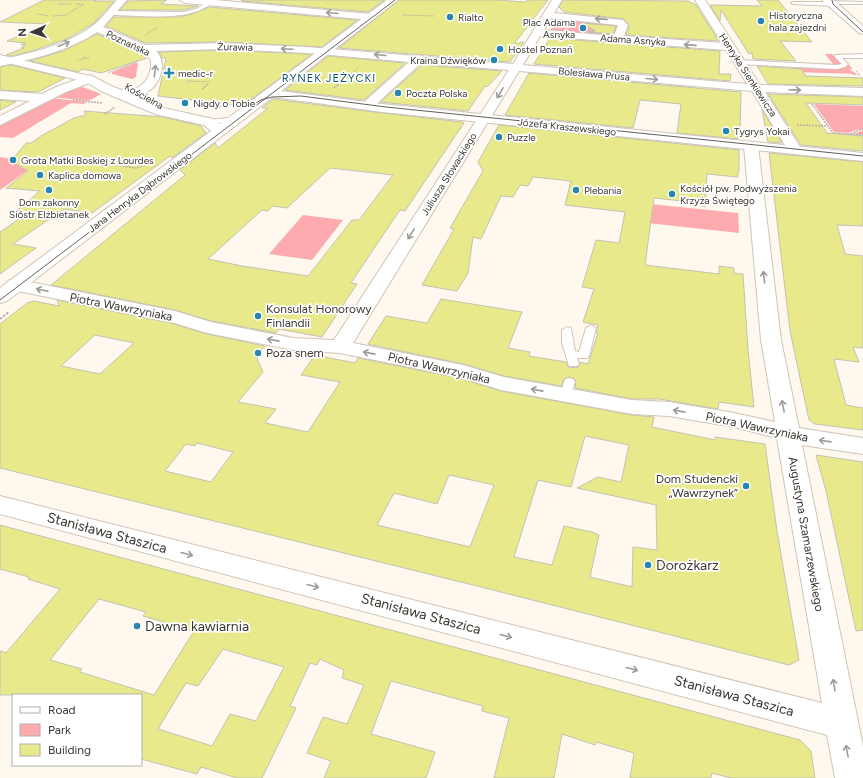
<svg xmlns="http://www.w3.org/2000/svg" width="863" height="778" viewBox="0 0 863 778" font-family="Figtree,sans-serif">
<rect width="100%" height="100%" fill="#fef8ee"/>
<g fill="#feabb0">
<polygon points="558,18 619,23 614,37 550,31 552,27 557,27 559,23 555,22"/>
<polygon points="825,54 832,54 839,62 846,62 853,69 849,69 857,74 794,72 797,70 796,67 789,67 786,63 754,61 833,64"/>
<polygon points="135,63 138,63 136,77 132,79 112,74 112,72"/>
<polygon points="83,87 101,94 88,101 53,97 74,88"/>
<polygon points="52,98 86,102 84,104 71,103 13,138 0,137 0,125"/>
<polygon points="814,104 863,106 863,135 854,134 863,130 859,129 848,133 834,132"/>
<polygon points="0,157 12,159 12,161 37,164 0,190"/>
<polygon points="631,202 738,213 739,233 629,221"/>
<polygon points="303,215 343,220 312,260 269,254"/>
</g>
<g fill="#e8e98a" stroke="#c2c3b2" fill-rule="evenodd">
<polygon points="44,0 96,0 94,1 114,1 94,23 69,38 35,50 11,56 6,55 24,48 21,48 26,45 21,45 25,43 7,41 48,24 0,22"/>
<polygon points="167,0 161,4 198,6 184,10 120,10 128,1"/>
<polygon points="243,0 384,0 368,12 241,1"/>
<polygon points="399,0 496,0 526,2 528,0 548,0 514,44 524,42 510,62 339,48"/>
<polygon points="563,0 688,1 696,5 719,41 626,35 629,26 624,19 564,12 559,7"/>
<polygon points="757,0 778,0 812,42 780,41 796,61 753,59 752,53 749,54 721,10 720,21 710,5 762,6"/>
<polygon points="209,7 357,20 322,47 223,42 145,43 106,26 114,17 179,17 192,14"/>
<polygon points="581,23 616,26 613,34 587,32 596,31"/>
<polygon points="97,34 143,53 147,58 101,73 83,69 78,72 30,61 63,51"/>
<polygon points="550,38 720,51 719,74 731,74 730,81 534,64"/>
<polygon points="223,50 307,54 311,55 242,106 158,96 166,58 162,58 159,52"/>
<polygon points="328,56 405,63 364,100 285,90"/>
<polygon points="11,65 65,78 40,91 35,92 0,90 0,67"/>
<polygon points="422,65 502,71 487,87 485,86 468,111 380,102"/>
<polygon points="757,66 801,69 806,76 863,78 863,86 768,84"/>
<polygon points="529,73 741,92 740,130 738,130 738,139 677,133 681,104 640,100 633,128 505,115"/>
<polygon points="768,94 863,97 863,105 806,103 827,133 863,136 863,151 801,145"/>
<path d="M 273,99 L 382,113 L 462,122 L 464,123 L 405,211 L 400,210 L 369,256 L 351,283 L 357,284 L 322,337 L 279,329 L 276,333 L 211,321 L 175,310 L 51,285 L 185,175 L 180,170 L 215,143 L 218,148 L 268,108 L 262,108 ZM 330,168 L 393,175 L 359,220 L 352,220 L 308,276 L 242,266 L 208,259 L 262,210 L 268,211 L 273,206 L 287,208 Z"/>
<polygon points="0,100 16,102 0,110"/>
<polygon points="762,109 782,143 768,142"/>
<polygon points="84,111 163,117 201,126 206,133 172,158 170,156 92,213 64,209 13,244 36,248 0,274 0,232 28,213 16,211 40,191 6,188 28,171 11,161 26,143 31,143 41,136 74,118 86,115"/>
<polygon points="499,125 739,150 739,171 738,171 738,177 707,174 705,207 692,202 654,198 645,265 719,274 719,266 734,268 734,273 743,274 748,350 754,407 719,402 718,409 659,399 632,399 575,388 576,381 573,378 569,377 564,379 561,386 504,376 463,364 368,344 386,316 427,323 441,299 522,312 508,348 530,352 529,356 566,362 569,368 578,367 580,362 588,364 598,333 596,332 598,325 583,322 594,289 582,287 596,240 619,243 625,212 565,205 571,181 533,177 528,186 520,185 513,197 501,196 481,239 473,237 468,273 457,291 422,285 454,229 450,228 483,171 478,162"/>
<polygon points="769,153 863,162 863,226 837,225 845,254 863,256 863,348 853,347 859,362 834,359 846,405 863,408 863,430 815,424 809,420 790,331"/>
<path d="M 57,300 L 171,323 L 207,334 L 265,346 L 256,356 L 263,372 L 238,402 L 276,409 L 265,423 L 308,432 L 340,382 L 301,375 L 315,355 L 355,363 L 358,358 L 459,378 L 501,391 L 632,415 L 654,417 L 652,427 L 715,440 L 715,437 L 765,444 L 777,531 L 799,660 L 789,665 L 481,587 L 0,468 L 0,324 L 27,303 L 34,301 L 59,306 ZM 95,335 L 134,343 L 100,374 L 61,366 ZM 585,436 L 629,445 L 621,482 L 598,477 L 577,488 L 656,505 L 657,550 L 633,547 L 632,587 L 590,577 L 599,535 L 592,532 L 564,526 L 552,565 L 514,557 L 538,480 L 571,487 ZM 197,443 L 233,452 L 211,482 L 165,471 L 186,444 L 195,446 ZM 449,475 L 494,485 L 470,547 L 377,525 L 394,493 L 437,504 Z"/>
<polygon points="816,455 863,462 863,630 856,631 826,491"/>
<path d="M 0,525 L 800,740 L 811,751 L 815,778 L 731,778 L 712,773 L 711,778 L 630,778 L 634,753 L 596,742 L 595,745 L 562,734 L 554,778 L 494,778 L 509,718 L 482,711 L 483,706 L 391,681 L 371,734 L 435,752 L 426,778 L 324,778 L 331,761 L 307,753 L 323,717 L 347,724 L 364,685 L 342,678 L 344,670 L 320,659 L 317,665 L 310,663 L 290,706 L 296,708 L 262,778 L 237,778 L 201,767 L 197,774 L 141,759 L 141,695 L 0,695 L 0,651 L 6,653 L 60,589 L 28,579 L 29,577 L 0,569 ZM 99,599 L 146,612 L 143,616 L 194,631 L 154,695 L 80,672 L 82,669 L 50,660 ZM 223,649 L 284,667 L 256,721 L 230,714 L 212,746 L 158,729 L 186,683 L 198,686 Z"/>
</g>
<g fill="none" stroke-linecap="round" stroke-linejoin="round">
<g stroke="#cfc5b6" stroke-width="2">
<g id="service">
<path d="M 209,1 L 213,2 C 190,23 141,15 111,15 L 108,13 L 111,11 L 184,12 L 196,9 Z"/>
<polygon points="832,1 863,2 863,4 835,4 833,6 793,4 791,3 793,2 832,2"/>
<polygon points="863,54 863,58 842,58 848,64 845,67 837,69 739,64 736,62 739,60 837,65 842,64 835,57 835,55"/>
<polygon points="237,117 240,117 240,121 208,124 204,122 208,120"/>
<polygon points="591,325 596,328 589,356 587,358 577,358 579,364 577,366 569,366 562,343 562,330 567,327 571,328 575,351 579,352 586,328"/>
<polygon points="569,378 573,379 575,382 570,398 562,398 560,395 565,379"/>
</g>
</g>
<g stroke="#cfc5b6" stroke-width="2">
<g id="minor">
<path d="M 117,0 L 127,0 L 103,27 L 145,45 L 223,43 L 307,47 L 415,56 L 419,55 L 424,57 L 513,64 L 552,0 L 562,0 L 554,13 L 623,20 L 628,25 L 624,36 L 722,43 L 695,0 L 705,0 L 760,85 L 863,88 L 863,96 L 765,92 L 802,150 L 800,153 L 795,154 L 790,153 L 788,150 L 752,91 L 519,71 L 353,343 L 463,365 L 504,377 L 632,400 L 669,402 L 734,413 L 775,422 L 761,340 L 744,146 L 746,143 L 751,142 L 756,143 L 758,146 L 781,340 L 799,428 L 863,438 L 863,454 L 802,445 L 863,746 L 863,778 L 835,778 L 827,735 L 0,514 L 0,496 L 822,703 L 777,438 L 734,427 L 669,416 L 632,414 L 501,390 L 459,377 L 340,353 L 293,350 L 207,333 L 171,322 L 8,289 L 6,285 L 8,281 L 15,279 L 175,311 L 211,322 L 293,338 L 334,340 L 509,70 L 421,63 L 371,109 L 363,109 L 361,106 L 363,103 L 409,62 L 307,53 L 223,49 L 156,51 C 169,64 159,88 143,94 C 134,98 121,98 112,96 L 110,93 L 112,90 C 119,89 127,91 134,89 C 147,85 152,72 151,60 L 144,52 L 97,32 C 69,51 33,59 0,66 L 0,60 C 30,53 65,46 91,27 C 101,20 109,9 117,0 ZM 551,18 L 617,25 L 618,25 L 614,36 L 544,30 ZM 540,36 L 726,50 L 747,84 L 523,65 Z"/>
<polygon points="180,0 215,0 371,14 376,17 371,20 185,3"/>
<polygon points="90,75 94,77 96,79 94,81 66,92 0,125 0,116 30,101 0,99 0,91 42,94 58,86"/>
</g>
</g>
<g stroke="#cfc5b6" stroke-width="2">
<g id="tertiary">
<polygon points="387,0 398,0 281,91 382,104 863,153 863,161 382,112 273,97 7,301 0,303 0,288 211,131 204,125 155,114 101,91 86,82 0,61 0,55 94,77 109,85 164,108 213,119 220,124"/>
<polygon points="822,0 833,0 836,2 863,26 863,34 859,33"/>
</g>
</g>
<g stroke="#b7b1a9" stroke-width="1" stroke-dasharray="1.5 1" stroke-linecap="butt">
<polyline points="58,4 71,4"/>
<polyline points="76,4 83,4"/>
<polyline points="37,14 49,16"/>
<polyline points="402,15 434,16"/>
<polyline points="53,16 66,15 85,3"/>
<polyline points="145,35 158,27"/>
<polyline points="85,58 90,58"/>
<polyline points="77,61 85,58 83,57"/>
<polyline points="108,73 138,61"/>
<polyline points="852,74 860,75 855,70"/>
<polyline points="187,83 189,81 210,82"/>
<polyline points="338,85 358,68"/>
</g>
<g stroke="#b7b1a9" stroke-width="1.5" stroke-dasharray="2 1" stroke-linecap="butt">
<polyline points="334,88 339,84"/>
<polyline points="202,89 208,84"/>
<polyline points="73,100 102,103"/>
<polyline points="812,104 828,126"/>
<polyline points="210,107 221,107"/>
<polyline points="105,114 115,107"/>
<polyline points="797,125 828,126 833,133 863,135"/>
<polyline points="851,134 863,128"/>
<polyline points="87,161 137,168 145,165"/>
<polyline points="143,165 149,160 154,161"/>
</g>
<polyline stroke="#b7b1a9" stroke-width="2" stroke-dasharray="2.5 1.5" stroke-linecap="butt" points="0,319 9,312"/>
<use href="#service" fill="#fff" fill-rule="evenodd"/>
<use href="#minor" fill="#fff" fill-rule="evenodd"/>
<use href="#tertiary" fill="#fff" fill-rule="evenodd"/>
<g stroke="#635f58" stroke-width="1">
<polyline points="832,0 833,4 863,32"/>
<polyline points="251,106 261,100 272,97 301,96 386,107 863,156"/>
<polyline points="0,300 395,0"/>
</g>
</g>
<defs><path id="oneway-shaft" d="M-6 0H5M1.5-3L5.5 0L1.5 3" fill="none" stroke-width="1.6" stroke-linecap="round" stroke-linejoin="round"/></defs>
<g stroke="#9d9b98">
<use href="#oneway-shaft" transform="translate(332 13) rotate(-175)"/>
<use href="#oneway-shaft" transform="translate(601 19) rotate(-176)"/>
<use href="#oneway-shaft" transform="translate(64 44) rotate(-22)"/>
<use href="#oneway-shaft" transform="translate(690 45) rotate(-176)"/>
<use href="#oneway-shaft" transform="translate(287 49) rotate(-177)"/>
<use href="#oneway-shaft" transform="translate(380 55) rotate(-175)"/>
<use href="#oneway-shaft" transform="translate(155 71) rotate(-83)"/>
<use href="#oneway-shaft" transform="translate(652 79) rotate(5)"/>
<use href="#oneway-shaft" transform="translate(795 90) rotate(2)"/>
<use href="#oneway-shaft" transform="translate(500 93) rotate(120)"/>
<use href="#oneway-shaft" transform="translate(411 234) rotate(122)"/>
<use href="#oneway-shaft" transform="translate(764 277) rotate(-96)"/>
<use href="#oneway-shaft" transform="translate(42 290) rotate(-168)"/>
<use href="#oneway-shaft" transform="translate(273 340) rotate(-169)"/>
<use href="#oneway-shaft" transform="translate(369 353) rotate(-169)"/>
<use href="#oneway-shaft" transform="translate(537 390) rotate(-169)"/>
<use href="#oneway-shaft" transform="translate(783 406) rotate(-101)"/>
<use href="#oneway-shaft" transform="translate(679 411) rotate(-169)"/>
<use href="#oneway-shaft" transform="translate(825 441) rotate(-172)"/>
<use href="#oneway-shaft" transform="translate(187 554) rotate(15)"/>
<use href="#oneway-shaft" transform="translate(313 586) rotate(15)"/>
<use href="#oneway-shaft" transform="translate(506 636) rotate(15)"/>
<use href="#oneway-shaft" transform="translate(632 669) rotate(15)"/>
<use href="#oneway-shaft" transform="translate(834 685) rotate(-99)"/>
<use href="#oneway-shaft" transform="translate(847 751) rotate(-101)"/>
</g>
<g fill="#2785b1" stroke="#fff" stroke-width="1.5">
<circle cx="450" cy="17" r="4"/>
<circle cx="761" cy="21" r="4"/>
<circle cx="583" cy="28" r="4"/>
<circle cx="500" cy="49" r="4"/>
<circle cx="494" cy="60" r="4"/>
<path d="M167 67h4v4h4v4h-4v4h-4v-4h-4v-4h4z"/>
<circle cx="398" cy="93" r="4"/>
<circle cx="185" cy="103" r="4"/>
<circle cx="726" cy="131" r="4"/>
<circle cx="499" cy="137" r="4"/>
<circle cx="13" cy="160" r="4"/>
<circle cx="40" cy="175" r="4"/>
<circle cx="49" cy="190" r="4"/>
<circle cx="576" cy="190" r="4"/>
<circle cx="672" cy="194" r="4"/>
<circle cx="258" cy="316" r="4"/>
<circle cx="258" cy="353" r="4"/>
<circle cx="746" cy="486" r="4"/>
<circle cx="648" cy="565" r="4"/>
<circle cx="137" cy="626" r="4"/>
</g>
<g text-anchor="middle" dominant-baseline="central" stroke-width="3.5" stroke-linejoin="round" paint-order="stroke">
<g font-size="10" fill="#3b3731" stroke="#fff" text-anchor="start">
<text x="769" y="15">Historyczna<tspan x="769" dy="12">hala zajezdni</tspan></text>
<text x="458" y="17">Rialto</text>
<text x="575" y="22" text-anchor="end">Plac Adama<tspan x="575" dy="12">Asnyka</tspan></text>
<text x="508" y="49">Hostel Poznań</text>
<text x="486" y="60" text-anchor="end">Kraina Dźwięków</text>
<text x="178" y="73">medic-r</text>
<text x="406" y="93">Poczta Polska</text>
<text x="193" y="103">Nigdy o Tobie</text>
<text x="734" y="131">Tygrys Yokai</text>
<text x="507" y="137">Puzzle</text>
<text x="21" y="160">Grota Matki Boskiej z Lourdes</text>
<text x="48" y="175">Kaplica domowa</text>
<text x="680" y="188">Kościół pw. Podwyższenia<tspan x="680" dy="12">Krzyża Świętego</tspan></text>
<text x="584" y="190">Plebania</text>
<text x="49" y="202" text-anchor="middle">Dom zakonny<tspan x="49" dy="12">Sióstr Elżbietanek</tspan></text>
</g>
<g font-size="10" fill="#3b3731" stroke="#fff">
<text transform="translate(633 40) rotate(4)">Adama Asnyka</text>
<text transform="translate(128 43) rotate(25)">Poznańska</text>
<text transform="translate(235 47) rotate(1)">Żurawia</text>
<text transform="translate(594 74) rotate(5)">Bolesława Prusa</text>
<text transform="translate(748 75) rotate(57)">Henryka Sienkiewicza</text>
<text transform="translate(144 96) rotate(29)">Kościelna</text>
<text transform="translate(567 127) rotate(6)">Józefa Kraszewskiego</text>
<text transform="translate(449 174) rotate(-58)">Juliusza Słowackiego</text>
<text transform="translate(140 192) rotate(-37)">Jana Henryka Dąbrowskiego</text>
</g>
<g font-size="11" letter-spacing="1" fill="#115371" stroke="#fff">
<text x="329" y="78">RYNEK JEŻYCKI</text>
</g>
<g font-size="12" fill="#3b3731" stroke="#fff">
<text transform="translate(121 307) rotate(11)">Piotra Wawrzyniaka</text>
<text transform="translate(439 368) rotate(13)">Piotra Wawrzyniaka</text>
<text transform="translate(757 427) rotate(12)">Piotra Wawrzyniaka</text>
<text transform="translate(806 534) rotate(80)">Augustyna Szamarzewskiego</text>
</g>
<g font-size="12" fill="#3b3731" stroke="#fff" text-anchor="start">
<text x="266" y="309">Konsulat Honorowy<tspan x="266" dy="14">Finlandii</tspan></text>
<text x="266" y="353">Poza snem</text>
<text x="738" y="479" text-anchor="end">Dom Studencki<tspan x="738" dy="14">„Wawrzynek”</tspan></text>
</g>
<g font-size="14" fill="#3b3731" stroke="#fff">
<text transform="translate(107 533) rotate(15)">Stanisława Staszica</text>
<text transform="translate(421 614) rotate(15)">Stanisława Staszica</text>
<text transform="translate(734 696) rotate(15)">Stanisława Staszica</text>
</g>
<g font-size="14" fill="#3b3731" stroke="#fff" text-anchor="start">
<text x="656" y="565">Dorożkarz</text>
<text x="145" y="626">Dawna kawiarnia</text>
</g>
</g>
<rect x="12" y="694" width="130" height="72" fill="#ffffff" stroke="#b1afad"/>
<rect x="20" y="707" width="20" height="6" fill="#ffffff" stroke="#b1afad"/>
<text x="48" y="714" font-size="12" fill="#3b3731">Road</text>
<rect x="20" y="724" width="20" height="12" fill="#feabb0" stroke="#b1afad"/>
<text x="48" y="734" font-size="12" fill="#3b3731">Park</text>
<rect x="20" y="744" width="20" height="12" fill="#e8e98a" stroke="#b1afad"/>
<text x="48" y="754" font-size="12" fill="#3b3731">Building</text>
<g transform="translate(32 32) rotate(267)" stroke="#ffffff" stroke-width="3" paint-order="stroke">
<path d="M0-3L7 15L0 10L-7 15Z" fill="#3b3731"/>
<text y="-6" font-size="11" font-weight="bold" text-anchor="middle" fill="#3b3731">N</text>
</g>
</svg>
